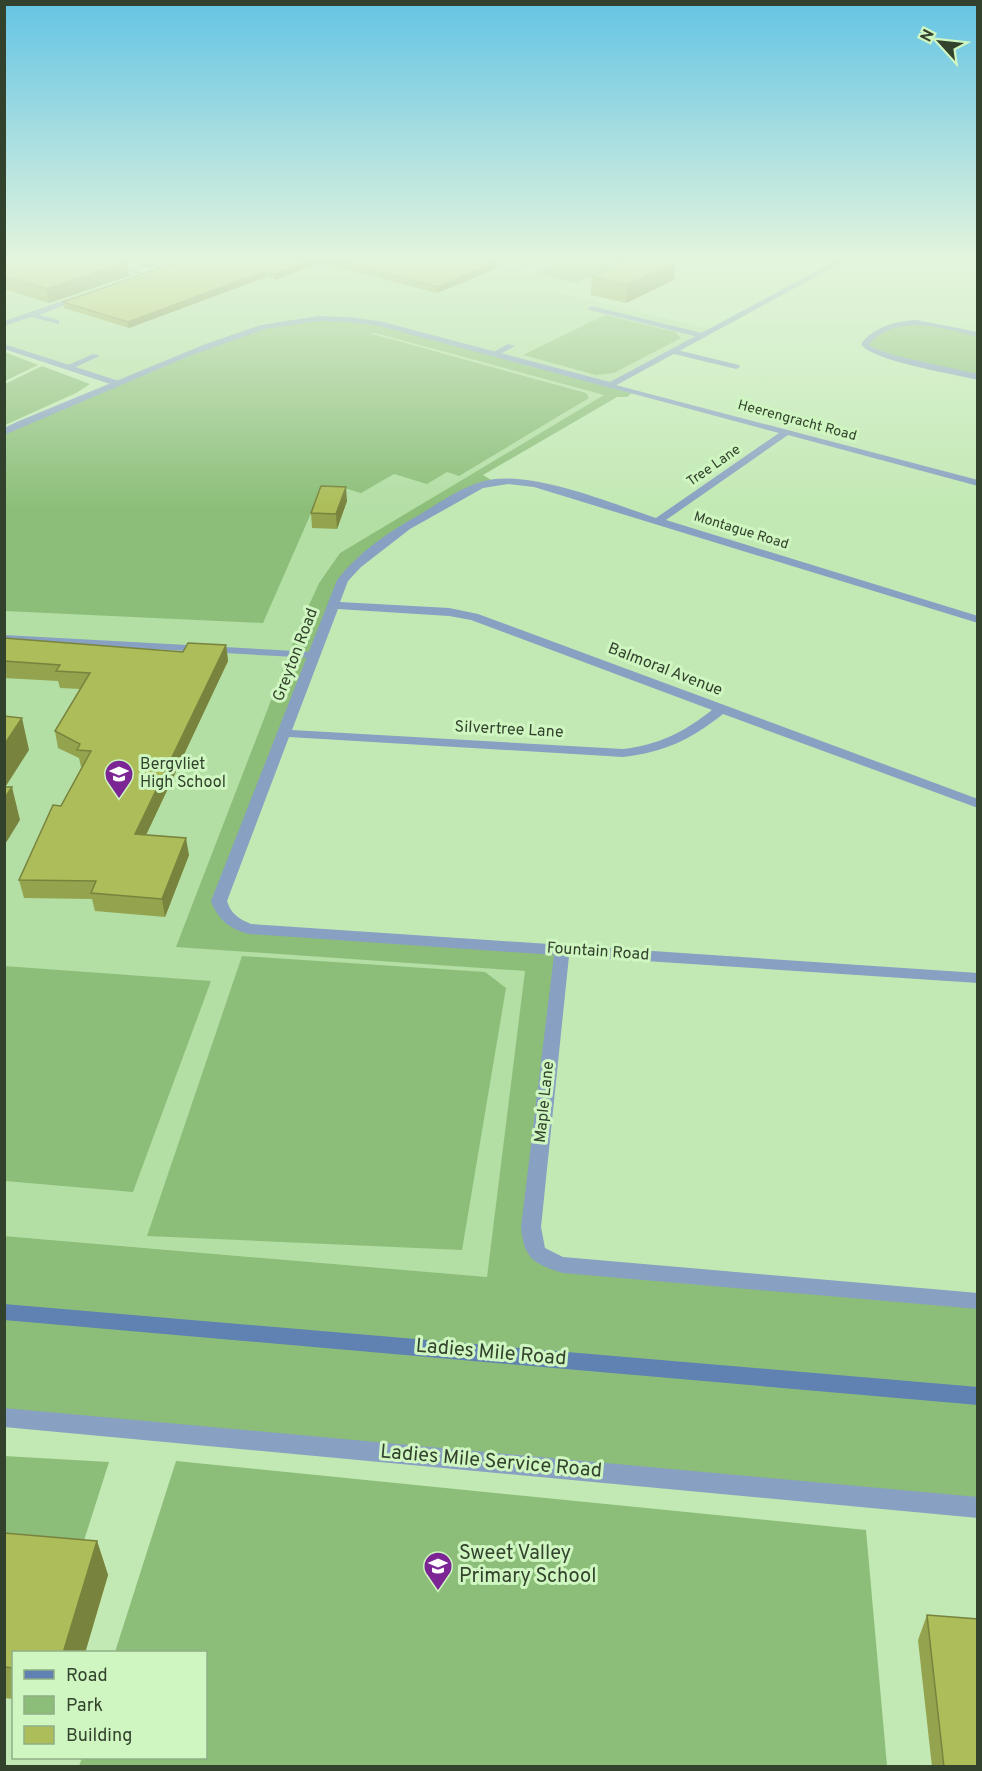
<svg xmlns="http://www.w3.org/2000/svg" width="982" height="1771" viewBox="0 0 982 1771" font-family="Overpass,sans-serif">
<rect width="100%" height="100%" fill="#c2e9b4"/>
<g fill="#b3dea4">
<polygon points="5,260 97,260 144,274 185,260 482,260 575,283 557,292 713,330 611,385 368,321 116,383 5,346"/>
<polygon points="375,333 605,395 340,553 319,583 300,625 177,946 526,971 487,1277 5,1236 5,457 261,341"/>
</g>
<g fill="#8cbe79">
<polygon points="566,260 627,260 659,276 615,266 575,283 536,273"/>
<polygon points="605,315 675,332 681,338 614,373 596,375 523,355"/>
<polygon points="290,320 368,321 633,392 627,397 617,397 483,475 493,481 375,546 343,580 219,901 233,923 562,950 531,1227 546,1260 977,1301 977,1508 5,1417 4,1236 487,1277 525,971 176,947 300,625 319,583 340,553 604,395 375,333 369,333 586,393 589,398 459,476 447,472 427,484 394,474 361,493 337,486 319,495 263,623 5,611 5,432 235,335"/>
<polygon points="908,321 977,335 977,377 868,349 868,339 894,323"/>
<polygon points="5,352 38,365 5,381"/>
<polygon points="42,366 90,384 76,393 5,425 5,384"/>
<polygon points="242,956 485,972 506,988 462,1250 147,1236"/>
<polygon points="4,966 211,981 133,1192 5,1181"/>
<polygon points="4,1456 109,1462 81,1550 5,1542"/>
<polygon points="176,1461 866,1530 887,1766 79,1766 82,1758 206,1758 206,1652 115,1652"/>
</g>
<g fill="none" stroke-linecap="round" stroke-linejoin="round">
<g fill="#88a0c2" fill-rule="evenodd">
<polygon points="94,260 105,260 147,274 142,275"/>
<polygon points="77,296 84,298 39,315 59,320 59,324 31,317 4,326 4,321"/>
<polygon points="592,306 706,334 707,336 703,338 589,310 588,308"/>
<polygon points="508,344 515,346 497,356 490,354"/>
<polygon points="673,349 739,365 740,367 736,369 670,353 669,351"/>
<polygon points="93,354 100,356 71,369 64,367"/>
<polygon points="4,635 313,652 319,655 313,658 4,641"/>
</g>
<g fill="#88a0c2" fill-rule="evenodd">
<polygon points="124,260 150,264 174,260 150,268"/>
<path d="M 916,320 L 978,332 L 978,337 C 942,328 899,313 869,344 L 871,347 L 893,355 L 978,374 L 978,380 C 955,374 871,361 861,344 C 873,327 896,321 916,320 Z"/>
<polygon points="4,344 119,381 121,383 113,385 4,349"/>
<path d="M 608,383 L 978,480 L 978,486 L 788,435 L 666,520 L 978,616 L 978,623 L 534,487 L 508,484 L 483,488 L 410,529 L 361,567 L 348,581 L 340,602 L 449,608 L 478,614 L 978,799 L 978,808 L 723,714 C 690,740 665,752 623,757 L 289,737 L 227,901 C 231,914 239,919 251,924 L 978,973 L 978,983 L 569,956 L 541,1227 L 545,1248 L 563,1257 L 978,1293 L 978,1309 L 563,1273 C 534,1264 524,1259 521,1227 L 554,955 L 249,934 C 230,929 218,920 211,901 L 337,580 C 359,552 388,532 419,515 C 439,503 461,487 484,481 C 530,469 610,503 656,518 L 779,433 L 608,387 ZM 338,609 L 449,616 L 471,620 L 712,710 C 684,732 659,745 623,749 L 292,730 Z"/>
<polygon points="4,1408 978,1497 978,1518 4,1427"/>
</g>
<polygon fill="#88a0c2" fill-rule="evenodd" points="837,260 847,260 611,388 379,326 348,322 318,321 265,329 187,357 4,435 4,428 19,421 208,343 261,325 318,316 348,317 379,321 610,382"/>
<polygon fill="#5f82b3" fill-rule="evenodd" points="4,1304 978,1387 978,1405 4,1320"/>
</g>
<g fill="#94a34d">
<polygon points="4,260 129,276 49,303 4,289"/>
<polygon points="183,260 487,260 495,269 437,293 321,263 275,280 266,277 129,328 64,308 63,302"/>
<polygon points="675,262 674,280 626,303 591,295 592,277"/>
<polygon points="347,501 337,529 312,528 311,513"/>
<polygon points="4,638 183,652 226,645 228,661 146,835 189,855 165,917 95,911 92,899 24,898 19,880 82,767 81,767 79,758 58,748 55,731 80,689 60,688 58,681 4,678"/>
<polygon points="4,1533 97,1541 108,1575 85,1653 14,1653 14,1699 4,1698"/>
<polygon points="927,1615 978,1767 932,1767 918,1640"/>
</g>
<g fill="#78843e">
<polygon points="311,260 321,260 321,263 275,280 275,274"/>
<polygon points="127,262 129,276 49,303 46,289"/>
<polygon points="496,262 495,269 437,293 437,287"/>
<polygon points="675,262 674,280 626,303 627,285"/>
<polygon points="265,271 266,277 129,328 128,322"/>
<polygon points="346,487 347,501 337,529 336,514"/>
<polygon points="226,645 228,661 138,852 135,834"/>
<polygon points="22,718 29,750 4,789 4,745"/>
<polygon points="12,787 20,820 4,846 4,799"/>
<polygon points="186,838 189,855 165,917 162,899"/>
<polygon points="97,1541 108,1575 85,1653 63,1653"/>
</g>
<g fill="#acbd59" stroke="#78843e" stroke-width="1.5">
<polygon points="4,260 120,260 127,262 46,289 4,276"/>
<polygon points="183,260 311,260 275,274 265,271 128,322 63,302"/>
<polygon points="335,260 487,260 496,262 437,287"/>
<polygon points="627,260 667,260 675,262 627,285 592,277"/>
<polygon points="321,486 346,487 336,514 311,513"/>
<polygon points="4,638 183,652 188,643 226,645 135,834 186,838 162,899 91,893 96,881 19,880 53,805 61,806 91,751 77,750 80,744 55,731 90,673 56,671 60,665 4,661"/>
<polygon points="4,716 22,718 4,745"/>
<polygon points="4,787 12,787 4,799"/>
<polygon points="4,1533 97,1541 63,1653 14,1653 14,1668 4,1667"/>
<polygon points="927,1615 978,1619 978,1767 944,1767"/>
</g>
<linearGradient id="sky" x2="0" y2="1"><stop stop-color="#63c4e4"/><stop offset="0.51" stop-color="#e4f5dd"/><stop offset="1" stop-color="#e4f5dd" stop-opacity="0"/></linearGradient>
<rect width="982" height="508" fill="url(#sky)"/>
<defs>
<g id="school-pin" transform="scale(1.5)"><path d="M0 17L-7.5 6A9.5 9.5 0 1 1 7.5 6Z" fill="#7c2695" stroke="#cff6c1"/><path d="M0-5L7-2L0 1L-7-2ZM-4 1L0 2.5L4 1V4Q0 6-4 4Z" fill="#fff"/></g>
</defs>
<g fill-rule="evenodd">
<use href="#school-pin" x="119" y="774"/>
<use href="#school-pin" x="438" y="1566"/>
</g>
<g text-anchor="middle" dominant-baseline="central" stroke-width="6" stroke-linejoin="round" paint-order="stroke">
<g font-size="14" fill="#32422d" stroke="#cff6c1">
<text transform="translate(797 421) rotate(15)">Heerengracht Road</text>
<text transform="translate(714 466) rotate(-35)">Tree Lane</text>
<text transform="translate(741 531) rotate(17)">Montague Road</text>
</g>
<g font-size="16" fill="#32422d" stroke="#cff6c1">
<text transform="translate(296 655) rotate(-69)">Greyton Road</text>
<text transform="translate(665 670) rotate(21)">Balmoral Avenue</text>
<text transform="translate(509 730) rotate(3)">Silvertree Lane</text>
<text transform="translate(598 952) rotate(4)">Fountain Road</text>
<text transform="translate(545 1102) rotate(-84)">Maple Lane</text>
</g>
<g font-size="16" fill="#32422d" stroke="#cff6c1" text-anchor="start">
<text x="140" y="765">Bergvliet<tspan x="140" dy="18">High School</tspan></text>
</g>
<g font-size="20" fill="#32422d" stroke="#cff6c1">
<text transform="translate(491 1353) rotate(5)">Ladies Mile Road</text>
<text transform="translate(491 1462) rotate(5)">Ladies Mile Service Road</text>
</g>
<g font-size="20" fill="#32422d" stroke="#cff6c1" text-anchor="start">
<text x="459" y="1554">Sweet Valley<tspan x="459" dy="23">Primary School</tspan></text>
</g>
</g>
<rect width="982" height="1771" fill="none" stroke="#32422d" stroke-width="12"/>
<rect x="12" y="1651" width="195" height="108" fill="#cff6c1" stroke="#90ae86" stroke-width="1.5"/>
<rect x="24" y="1670" width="30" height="9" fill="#5f82b3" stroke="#90ae86" stroke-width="1.5"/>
<text x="66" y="1681" font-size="18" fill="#32422d">Road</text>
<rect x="24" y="1696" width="30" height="18" fill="#8cbe79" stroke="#90ae86" stroke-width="1.5"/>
<text x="66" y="1711" font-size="18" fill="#32422d">Park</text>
<rect x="24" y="1726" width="30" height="18" fill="#acbd59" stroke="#90ae86" stroke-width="1.5"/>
<text x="66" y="1741" font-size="18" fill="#32422d">Building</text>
<g transform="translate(940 42) rotate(297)" stroke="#cff6c1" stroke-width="4.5" paint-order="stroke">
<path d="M0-4.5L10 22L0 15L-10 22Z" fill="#32422d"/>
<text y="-9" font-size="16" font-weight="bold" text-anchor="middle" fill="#32422d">N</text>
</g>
</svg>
